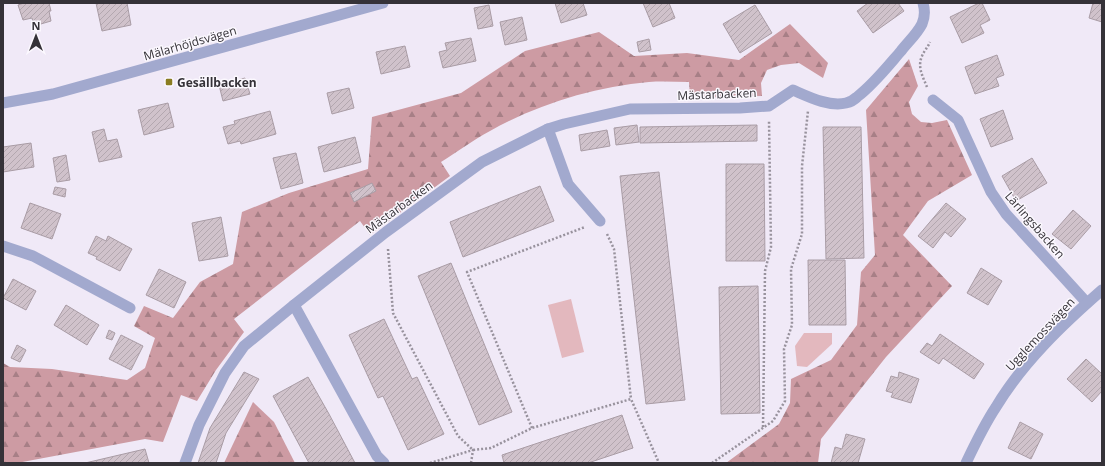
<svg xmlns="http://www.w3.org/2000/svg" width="1105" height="466" viewBox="0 0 1105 466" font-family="'Open Sans',sans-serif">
<defs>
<pattern id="forest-firs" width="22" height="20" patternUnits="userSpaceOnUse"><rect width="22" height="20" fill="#cd9ba3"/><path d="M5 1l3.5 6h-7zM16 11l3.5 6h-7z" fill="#a77f86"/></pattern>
<pattern id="building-hatch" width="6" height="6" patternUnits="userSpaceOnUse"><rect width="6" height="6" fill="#d0c2cb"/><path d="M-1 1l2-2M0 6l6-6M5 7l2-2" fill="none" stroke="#b3a7af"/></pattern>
</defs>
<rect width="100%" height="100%" fill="#f0e9f7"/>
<g fill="url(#forest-firs)">
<path d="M 790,24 L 828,63 L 823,78 L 799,63 L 781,65 L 767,70 L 761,83 L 762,96 L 690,98 L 689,82 C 676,82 663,81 649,82 C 594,87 538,104 490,131 C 473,140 457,152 441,162 L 450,176 L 370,235 L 360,221 L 234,319 L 244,332 L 216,370 L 197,401 L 181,395 L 163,442 L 145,439 L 17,463 L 3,463 L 3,363 L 10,367 L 52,369 L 127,380 L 145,368 L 155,338 L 134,326 L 144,306 L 173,318 L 200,282 L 233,264 L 242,212 L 289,193 L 368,169 L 372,117 L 461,93 L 525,51 L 599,32 L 634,56 L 687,53 L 739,60 Z"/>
<polygon points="909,59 918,86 909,102 912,114 921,122 932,123 947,120 972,175 928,201 903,235 952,286 886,357 821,439 818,463 726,463 779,424 790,403 791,379 831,360 857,325 861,272 875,255 866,110"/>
<polygon points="253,402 274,422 295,463 224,463"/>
</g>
<g fill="#e3b8be">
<polygon points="571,299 584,352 562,358 548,305"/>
<polygon points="804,333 832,333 832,344 807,367 797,366 795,346"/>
</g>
<g fill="url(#building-hatch)" stroke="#a99ca5">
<polygon points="24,3 49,3 51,11 49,11 51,21 34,26 32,18 23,20 18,5"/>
<polygon points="96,3 127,3 131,25 102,31"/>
<polygon points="555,3 583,3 587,15 561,23"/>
<polygon points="643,3 669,3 675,18 653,27"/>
<polygon points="868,3 898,3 904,11 873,33 857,11"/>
<polygon points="979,3 982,3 990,20 980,25 984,33 962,43 950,17"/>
<polygon points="1093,3 1102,3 1102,22 1089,18"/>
<polygon points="489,5 493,26 478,29 474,8"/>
<polygon points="755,5 772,33 740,53 723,24"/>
<polygon points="522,17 527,40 505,45 500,22"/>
<polygon points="471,38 476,61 443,68 439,52 447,50 445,43"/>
<polygon points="649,39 651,50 639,52 637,42"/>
<polygon points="405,46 410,67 381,74 376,52"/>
<polygon points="997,55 1004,75 996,78 999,86 975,94 965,67"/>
<polygon points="245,78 250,94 223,101 219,85"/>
<polygon points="349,88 354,108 332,114 327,93"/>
<polygon points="168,103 174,127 144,135 138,110"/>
<polygon points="1003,110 1013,139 991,147 980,119"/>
<polygon points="270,111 276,134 241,144 240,141 228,144 223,127 235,124 234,121"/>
<polygon points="637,125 639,142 616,145 614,128"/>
<polygon points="757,125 757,141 640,143 640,127"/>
<polygon points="823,127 861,127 864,258 826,259"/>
<polygon points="104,129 107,141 117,139 122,157 99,162 92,132"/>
<polygon points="607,130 610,146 581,151 579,135"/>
<polygon points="355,137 361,162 324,172 318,147"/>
<polygon points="31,143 34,167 3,172 3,147"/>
<polygon points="296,153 303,183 281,189 273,158"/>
<polygon points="66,155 70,180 57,182 53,158"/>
<polygon points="1032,158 1047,183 1016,201 1002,176"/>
<polygon points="726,164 764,164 765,261 726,261"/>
<polygon points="659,172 685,400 646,404 620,176"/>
<polygon points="372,183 376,191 354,202 350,193"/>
<polygon points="540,186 554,221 463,257 450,222"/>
<polygon points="55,187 66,189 65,197 53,194"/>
<polygon points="30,203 61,214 52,239 21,228"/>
<polygon points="946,203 966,219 951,237 945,232 933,248 918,236"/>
<polygon points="1073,210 1091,226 1071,249 1052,234"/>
<polygon points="221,217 228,256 199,261 192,223"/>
<polygon points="96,236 106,241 108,236 132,249 120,271 96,259 97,257 88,253"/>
<polygon points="808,260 845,260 846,325 809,325"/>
<polygon points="451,263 512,412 479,425 418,276"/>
<polygon points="981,268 1002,281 988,305 967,293"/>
<polygon points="159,269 186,282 174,308 146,295"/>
<polygon points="13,279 36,291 26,310 3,298"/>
<polygon points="758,286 760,413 721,414 719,287"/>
<polygon points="66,305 99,325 87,345 54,325"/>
<polygon points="384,319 412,379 417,377 444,434 408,450 383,396 378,398 349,335"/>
<polygon points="109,330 115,333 112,340 106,338"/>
<polygon points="940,334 984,364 974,379 943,358 939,364 920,352 927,343 932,346"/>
<polygon points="121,335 143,346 131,370 109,359"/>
<polygon points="17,345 26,350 20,362 11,358"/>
<polygon points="1086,359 1102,374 1102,391 1092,402 1067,379"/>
<polygon points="244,372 259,379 226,433 216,463 198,463 210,428"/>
<polygon points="899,372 919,379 911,403 891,397 893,393 886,391 891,376 898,378"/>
<polygon points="308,377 329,414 355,463 309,463 273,396"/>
<polygon points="622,415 633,448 588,463 504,463 502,455"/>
<polygon points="1020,422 1043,434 1031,459 1008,448"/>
<polygon points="846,434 865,439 858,463 831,463 835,447 842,449"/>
<polygon points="145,449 149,463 85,463"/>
</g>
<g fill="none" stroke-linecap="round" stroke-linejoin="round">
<g stroke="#98929d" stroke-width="2.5" stroke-dasharray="2 2" stroke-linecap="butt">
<path d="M 927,87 C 923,77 917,67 922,56 C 924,51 928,47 930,42"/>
<polyline points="607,234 614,249 631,399"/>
<polyline points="388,249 393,313 458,436 473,450 491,448 532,428 631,399 659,463"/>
<polyline points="763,427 765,271 771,247 769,121"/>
<polyline points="532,428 467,272 585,227"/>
<polyline points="430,463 473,450 471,463"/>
<polyline points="712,463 773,421 785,401 784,349 792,325 791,269 802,234 802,166 808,111"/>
</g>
<g stroke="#a2a9ce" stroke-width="11">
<polyline points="933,100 958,120 991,192 1006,214 1087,303"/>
<polyline points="3,103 53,94 383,3"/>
<polyline points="548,129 568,184 600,221"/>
<polyline points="3,246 33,256 130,308"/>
<polyline points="294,305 377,456 384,463"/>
<path d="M 185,463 L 199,425 L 225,373 L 244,346 L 294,305 L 386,232 L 482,162 L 548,129 L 564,124 L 630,109 L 740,108 L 769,106 L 793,90 C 809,97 829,107 846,103 C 850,102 854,100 857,97 C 874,84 888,66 901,51 C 908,42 917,34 922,24 C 925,17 925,10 923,3"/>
<path d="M 966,463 C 975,444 984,425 996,407 C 1023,362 1063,324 1102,290"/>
</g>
</g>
<rect fill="#8a7c21" stroke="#fbf8fe" stroke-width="1.5" x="165" y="78" width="8" height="8" rx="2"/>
<g text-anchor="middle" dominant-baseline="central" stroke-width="3" stroke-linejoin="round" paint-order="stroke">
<g font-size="12" fill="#353238" stroke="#fbf8fe">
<text transform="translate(190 43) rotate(-16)">Mälarhöjdsvägen</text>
<text transform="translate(717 94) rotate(-2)">Mästarbacken</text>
<text transform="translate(399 207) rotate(-36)">Mästarbacken</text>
<text transform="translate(1035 225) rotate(49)">Lärlingsbacken</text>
<text transform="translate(1040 334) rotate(-47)">Ugglemossvägen</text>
</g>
<g font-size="12" font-weight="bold" fill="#353238" stroke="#fbf8fe" text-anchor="start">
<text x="177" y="82">Gesällbacken</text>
</g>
</g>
<rect width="1105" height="466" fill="none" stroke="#353238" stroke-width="8"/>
<g transform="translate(36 36)" stroke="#fbf8fe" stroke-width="3" paint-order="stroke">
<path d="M0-3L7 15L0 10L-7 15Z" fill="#353238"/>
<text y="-6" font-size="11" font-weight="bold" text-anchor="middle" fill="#353238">N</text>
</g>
</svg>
